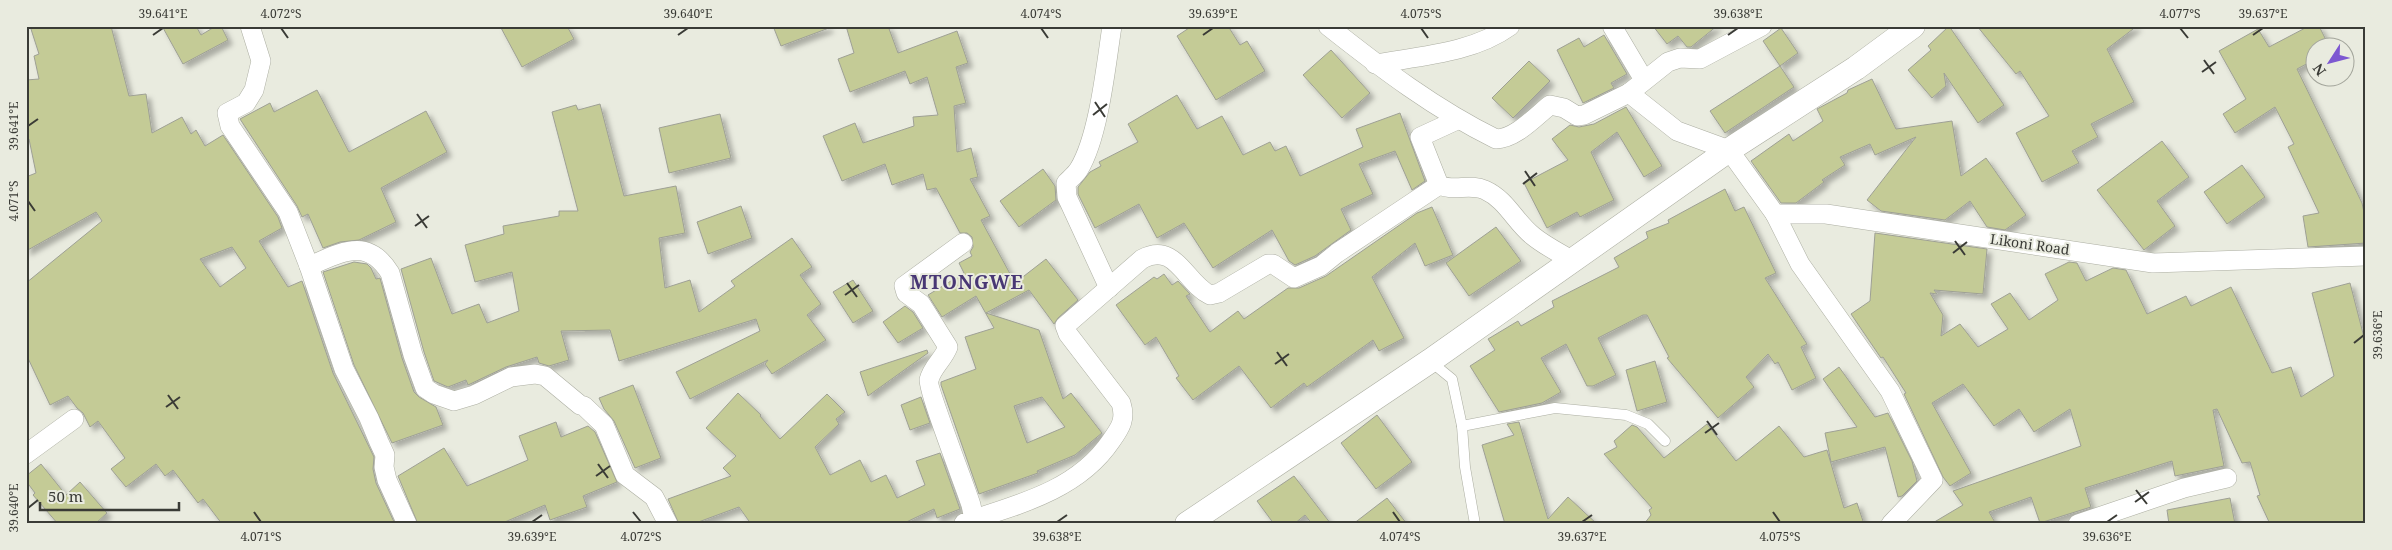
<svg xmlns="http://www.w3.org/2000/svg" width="2392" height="550" viewBox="0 0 2392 550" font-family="'Noto Serif',serif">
<defs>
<filter id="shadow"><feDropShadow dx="4.5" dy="4.5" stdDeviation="2.5" flood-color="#0004"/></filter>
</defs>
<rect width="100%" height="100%" fill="#e9ebdf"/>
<g fill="#c4cb96" stroke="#9ea095" fill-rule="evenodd" filter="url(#shadow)">
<path d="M 30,26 L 111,26 L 129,96 L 146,94 L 152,133 L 182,117 L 191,134 L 196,130 L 205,146 L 223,135 L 278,217 L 282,228 L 259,241 L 288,287 L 302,281 L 333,373 L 374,457 L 373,469 L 376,483 L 395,524 L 222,524 L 203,499 L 198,503 L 173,470 L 165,476 L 156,464 L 126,487 L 111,469 L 125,458 L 98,421 L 90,427 L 83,413 L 77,408 L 68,396 L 50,405 L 26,354 L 26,283 L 102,221 L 96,212 L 26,251 L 26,177 L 36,173 L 29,139 L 26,139 L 26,80 L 39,79 L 34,56 L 39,54 ZM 232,247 L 246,268 L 220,287 L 200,259 Z"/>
<polygon points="162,26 196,26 201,35 216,26 221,26 228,40 183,64"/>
<polygon points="500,26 567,26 574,39 522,67"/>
<polygon points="773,26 828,26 829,28 781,46"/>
<path d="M 846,26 L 888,26 L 898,53 L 957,31 L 968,63 L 956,67 L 966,103 L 954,106 L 957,152 L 971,148 L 978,177 L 970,179 L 990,216 L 981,220 L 1015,283 L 1046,259 L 1078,300 L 1058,318 L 1054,324 L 1029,290 L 986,313 L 1039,330 L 1063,399 L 1071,393 L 1102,433 L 1075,455 L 1037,471 L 1038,473 L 979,494 L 941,385 L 941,382 L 976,369 L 965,337 L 994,328 L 976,296 L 942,317 L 928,295 L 964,273 L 959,263 L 972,256 L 970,252 L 973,247 L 972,237 L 967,233 L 960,233 L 936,188 L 927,190 L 923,174 L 892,185 L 885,164 L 842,181 L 823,136 L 855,123 L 863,143 L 914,126 L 913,117 L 938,115 L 927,77 L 910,84 L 905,71 L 850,92 L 838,59 L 854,53 ZM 1042,397 L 1065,427 L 1027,443 L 1014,406 Z"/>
<polygon points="1192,26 1228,26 1240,45 1247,41 1265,71 1216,100 1177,36"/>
<polygon points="1653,26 1717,26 1691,47 1687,47 1678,36 1667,44"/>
<polygon points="1949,26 2004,105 1978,123 1944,73 1946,86 1932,98 1908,70 1931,50 1928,46"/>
<polygon points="1977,26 2137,26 2107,49 2134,102 2091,124 2098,137 2072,151 2079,163 2042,182 2016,133 2049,116 2020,71 2016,74"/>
<polygon points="2309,26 2319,26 2330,48 2314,48 2314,60 2297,69 2362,203 2366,222 2366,243 2308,247 2303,216 2319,213 2288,147 2294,144 2275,107 2235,133 2223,114 2246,99 2219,51 2258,29 2269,47"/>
<polygon points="1781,28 1798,53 1780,66 1763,41"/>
<polygon points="1604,35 1627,74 1611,83 1614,88 1583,103 1557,50 1579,38 1584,47"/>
<polygon points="1331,50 1370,93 1342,118 1303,75"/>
<polygon points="1529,61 1550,81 1513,118 1492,98"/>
<polygon points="1780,66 1794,87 1725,133 1710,111"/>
<polygon points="1872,79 1896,129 1952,121 1961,176 1986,158 2026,215 2005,230 1987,227 1970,201 1945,220 1881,211 1867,200 1916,137 1875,155 1870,144 1840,157 1845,165 1822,180 1824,182 1796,203 1781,203 1751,161 1789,134 1793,141 1823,121 1817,109 1847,93 1848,90"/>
<polygon points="317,90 349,152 426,111 447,152 381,188 396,222 359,240 340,242 323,248 308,214 302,217 297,206 240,119 270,103 274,112"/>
<polygon points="1177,95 1197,129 1222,116 1243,155 1270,142 1275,151 1286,146 1300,176 1363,147 1356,129 1400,113 1425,181 1412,190 1395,151 1359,164 1373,194 1341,209 1351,230 1315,256 1295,265 1289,261 1272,230 1213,268 1184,223 1157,238 1139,204 1095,228 1078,194 1078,187 1090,172 1101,166 1099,162 1138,142 1128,124"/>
<polygon points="600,104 624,196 676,186 685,233 659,238 665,288 690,280 699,312 735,286 731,281 792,238 812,267 800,275 821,304 807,315 826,340 772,374 765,364 768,360 690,399 676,372 760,331 756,319 619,361 610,330 561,331 569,360 549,366 539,363 537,357 506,367 468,385 466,380 448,387 434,381 424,352 401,269 431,258 452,314 479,304 487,323 519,311 512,272 475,282 465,245 504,234 503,226 559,216 559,211 578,211 552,112 576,105 578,110"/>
<polygon points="1626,107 1662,166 1644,177 1617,132 1591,152 1614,200 1580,217 1577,212 1547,228 1524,183 1568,160 1552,139 1570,125 1579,127 1594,124"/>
<polygon points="720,114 731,158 669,173 659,128"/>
<polygon points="2162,141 2189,177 2157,201 2175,226 2144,250 2097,190"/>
<polygon points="2242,165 2265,197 2227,224 2204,192"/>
<polygon points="1043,169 1055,186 1056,200 1019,227 1000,201"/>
<polygon points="1725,189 1735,211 1744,207 1776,273 1765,278 1807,344 1801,347 1816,378 1792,390 1778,362 1775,364 1768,354 1746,377 1754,387 1718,418 1667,358 1669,357 1647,315 1643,315 1598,338 1616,375 1593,386 1587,386 1566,344 1541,358 1561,392 1542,403 1499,412 1470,366 1495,350 1488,339 1518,321 1521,326 1554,307 1552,301 1619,267 1614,258 1648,238 1646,232 1669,223 1668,220"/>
<polygon points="741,206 752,238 708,254 697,222"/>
<polygon points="1432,207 1453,255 1425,266 1415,243 1372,277 1404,338 1379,351 1373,340 1307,387 1304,383 1271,408 1239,366 1193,400 1176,378 1179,376 1156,337 1145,345 1116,305 1154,277 1157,279 1164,274 1172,285 1178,281 1190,294 1186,296 1210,332 1238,311 1244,319 1288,288 1299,288 1326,276 1417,213"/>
<polygon points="1496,227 1521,261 1469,296 1446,263"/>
<polygon points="1875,233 1987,249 1983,294 1934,290 1937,294 1930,293 1943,315 1941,336 1960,324 1978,347 2008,329 1991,304 2010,293 2029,320 2058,300 2045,274 2069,262 2077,263 2086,281 2113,268 2126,270 2147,314 2186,296 2191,306 2231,287 2272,373 2291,367 2301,397 2334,376 2312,293 2350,283 2366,345 2366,524 2270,524 2257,496 2260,495 2250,462 2242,463 2217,409 2213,410 2224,466 2175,476 2172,461 2085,488 2091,507 2040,523 2031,497 1989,512 1996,524 1931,524 1963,505 1953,491 2081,446 2070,409 2034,432 2019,409 1994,426 1963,384 1932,403 1971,473 1950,486 1943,477 1904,394 1906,393 1883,357 1881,358 1851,314 1870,301"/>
<polygon points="354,262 367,264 371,268 376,279 380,278 402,358 414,392 419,397 436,407 443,425 392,443 354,365 323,272"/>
<polygon points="853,280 873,311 853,323 833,292"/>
<polygon points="905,306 913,312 923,328 898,343 883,322"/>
<polygon points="927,350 928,353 868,396 860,372"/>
<polygon points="1655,361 1667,402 1637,411 1626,370"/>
<polygon points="1839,367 1875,417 1888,413 1912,461 1917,481 1902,496 1898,497 1885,447 1831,462 1825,433 1857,427 1823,379"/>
<polygon points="633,385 661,458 635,468 614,421 604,409 599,398"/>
<polygon points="738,393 761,415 760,416 780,439 827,394 845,412 836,419 839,424 815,447 830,475 860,460 871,482 886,475 897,498 925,485 916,461 940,453 960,509 937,518 934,509 902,524 751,524 739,507 693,524 679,524 668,499 731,476 723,468 736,456 706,428"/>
<polygon points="921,397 930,423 910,430 901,405"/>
<polygon points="1377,415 1412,462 1376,489 1341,443"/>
<polygon points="556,422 561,437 588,426 595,432 617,482 583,496 587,507 550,520 545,505 500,524 418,524 398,476 444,448 467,486 528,460 519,436"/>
<polygon points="1519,422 1548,519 1568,497 1597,524 1505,524 1482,445 1514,435 1507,424"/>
<polygon points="1707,424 1736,461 1779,426 1804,457 1827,450 1844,508 1857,503 1864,524 1644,524 1651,515 1649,510 1652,508 1604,454 1617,447 1614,441 1632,425 1637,427 1664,458"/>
<polygon points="41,464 66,495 80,482 107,513 95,524 58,524 33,495 35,493 26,481 26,476"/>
<polygon points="1294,476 1331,524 1312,524 1305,515 1294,524 1274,524 1257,501"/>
<polygon points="1387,498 1407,524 1353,524 1379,504"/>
<polygon points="2230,498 2235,524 2169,524 2167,510"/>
</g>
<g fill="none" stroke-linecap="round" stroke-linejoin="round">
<g stroke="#acaea2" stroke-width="11">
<g id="service">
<polyline points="1430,361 1452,379 1462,426 1465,467 1475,524"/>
<polyline points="1462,426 1555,408 1626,415 1648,424 1665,441"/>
</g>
</g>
<g stroke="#acaea2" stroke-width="20">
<g id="minor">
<polyline points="250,26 261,61 254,90 246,103 227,113 230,126 288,212 309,266 344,369 369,418 379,442 385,455 384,467 387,480 407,524"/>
<path d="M 1328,26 C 1381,68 1435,109 1496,139 C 1515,139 1535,117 1550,105 L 1564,108 L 1577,116 L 1584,115 L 1629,93 L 1668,62 L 1680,58 L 1700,59 L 1762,26"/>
<polyline points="1612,26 1644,80"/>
<path d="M 1375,64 C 1420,56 1473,53 1510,26"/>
<polyline points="1629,93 1677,131 1729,150 1775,214 1826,214 2153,263 2366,256"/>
<path d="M 1457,120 L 1420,137 L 1439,185 C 1454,192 1470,183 1485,190 C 1507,200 1515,222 1533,236 C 1545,246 1560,253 1573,261"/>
<polyline points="1775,214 1800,264 1890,391 1933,480 1891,524"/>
<path d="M 963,243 L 904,286 L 906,293 L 921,304 L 948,347 C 943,360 932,367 929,380 C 927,388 966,489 971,505 L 974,519 L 964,523"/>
<path d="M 309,266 C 341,253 367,236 390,273 L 413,355 L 425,388 L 434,394 L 454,401 L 474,395 L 511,377 L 535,374 L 545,376 L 580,405 L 584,406 L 604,425 L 625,475 L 654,497 L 668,524"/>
<path d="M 1109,288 L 1067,197 L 1066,183 C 1071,178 1076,174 1079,169 C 1099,136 1106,65 1112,26"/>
<polyline points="26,454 74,419"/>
<path d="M 974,519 C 1025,503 1080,487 1111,441 C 1121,427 1126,419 1121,403 L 1068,334 L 1065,326 L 1142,259 C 1176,241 1185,283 1210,295 L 1219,293 L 1268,264 L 1273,264 L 1294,278 L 1321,266 L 1337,253 L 1439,185"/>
<polyline points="2078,524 2184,488 2227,478"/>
</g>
</g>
<g stroke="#acaea2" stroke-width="25">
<polyline id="tertiary" points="1187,524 1430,361 1729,150 1856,68 1913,26"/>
</g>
<use href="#service" stroke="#fff" stroke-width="10"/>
<use href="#minor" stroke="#fff" stroke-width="19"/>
<use href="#tertiary" stroke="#fff" stroke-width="24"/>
</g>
<path fill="none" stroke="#3a3b36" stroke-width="2" d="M 281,28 L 288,38M 1041,28 L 1048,38M 1421,28 L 1428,38M 2180,28 L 2188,38M 153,35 L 163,28M 678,35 L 688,28M 1203,35 L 1213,28M 1728,35 L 1738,28M 2253,35 L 2263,28M 2204,60 L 2214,74M 2202,72 L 2216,62M 1095,102 L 1105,117M 1093,115 L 1107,104M 28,126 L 38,119M 1525,171 L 1535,186M 1523,184 L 1537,173M 28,201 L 35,211M 417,214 L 427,228M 415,226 L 429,216M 1955,241 L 1965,255M 1953,253 L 1967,242M 847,283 L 857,297M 845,295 L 859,285M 2354,343 L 2364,335M 1277,352 L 1287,366M 1275,364 L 1289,354M 168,395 L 178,409M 166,407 L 180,397M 1707,421 L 1717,435M 1705,433 L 1719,423M 598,464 L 608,478M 596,476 L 610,466M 2136,490 L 2147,504M 2135,502 L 2149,492M 28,508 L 38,500M 254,512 L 261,522M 633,512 L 641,522M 1393,512 L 1400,522M 1773,512 L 1780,522M 532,522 L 542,515M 1057,522 L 1067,515M 1582,522 L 1592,515M 2107,522 L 2117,515"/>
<g text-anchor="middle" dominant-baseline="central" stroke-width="4" stroke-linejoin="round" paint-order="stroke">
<g font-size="14" fill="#3a3b36" stroke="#e9ebdf">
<text transform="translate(2030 244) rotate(8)">Likoni Road</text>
</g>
<g font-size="19" font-weight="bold" letter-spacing="1" fill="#483774" stroke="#e9ebdf">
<text x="967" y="282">MTONGWE</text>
</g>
</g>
<rect width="2392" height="550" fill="none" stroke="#e9ebdf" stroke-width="55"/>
<g transform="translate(2330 62) rotate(234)"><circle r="24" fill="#e9ebdf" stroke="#a3a59b"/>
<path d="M0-4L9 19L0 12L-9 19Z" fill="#7d58d1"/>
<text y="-8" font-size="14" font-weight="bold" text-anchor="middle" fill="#3a3b36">N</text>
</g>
<path d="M40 502v8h139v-8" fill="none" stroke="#3a3b36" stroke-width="2.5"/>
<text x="48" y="502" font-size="15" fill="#3a3b36" stroke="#e9ebdf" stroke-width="4" paint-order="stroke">50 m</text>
<rect x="28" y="28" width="2336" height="494" fill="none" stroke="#3a3b36" stroke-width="2"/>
<g font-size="12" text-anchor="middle" fill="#3a3b36">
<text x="163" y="18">39.641°E</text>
<text x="281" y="18">4.072°S</text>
<text x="688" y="18">39.640°E</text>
<text x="1041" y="18">4.074°S</text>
<text x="1213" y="18">39.639°E</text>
<text x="1421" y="18">4.075°S</text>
<text x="1738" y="18">39.638°E</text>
<text x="2180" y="18">4.077°S</text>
<text x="2263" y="18">39.637°E</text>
<text transform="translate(14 126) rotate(-90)" y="4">39.641°E</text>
<text transform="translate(14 201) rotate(-90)" y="4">4.071°S</text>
<text transform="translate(2378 335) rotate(-90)" y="4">39.636°E</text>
<text transform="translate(14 508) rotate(-90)" y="4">39.640°E</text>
<text x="261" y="541">4.071°S</text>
<text x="532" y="541">39.639°E</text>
<text x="641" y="541">4.072°S</text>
<text x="1057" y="541">39.638°E</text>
<text x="1400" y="541">4.074°S</text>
<text x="1582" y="541">39.637°E</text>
<text x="1780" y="541">4.075°S</text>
<text x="2107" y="541">39.636°E</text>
</g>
</svg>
